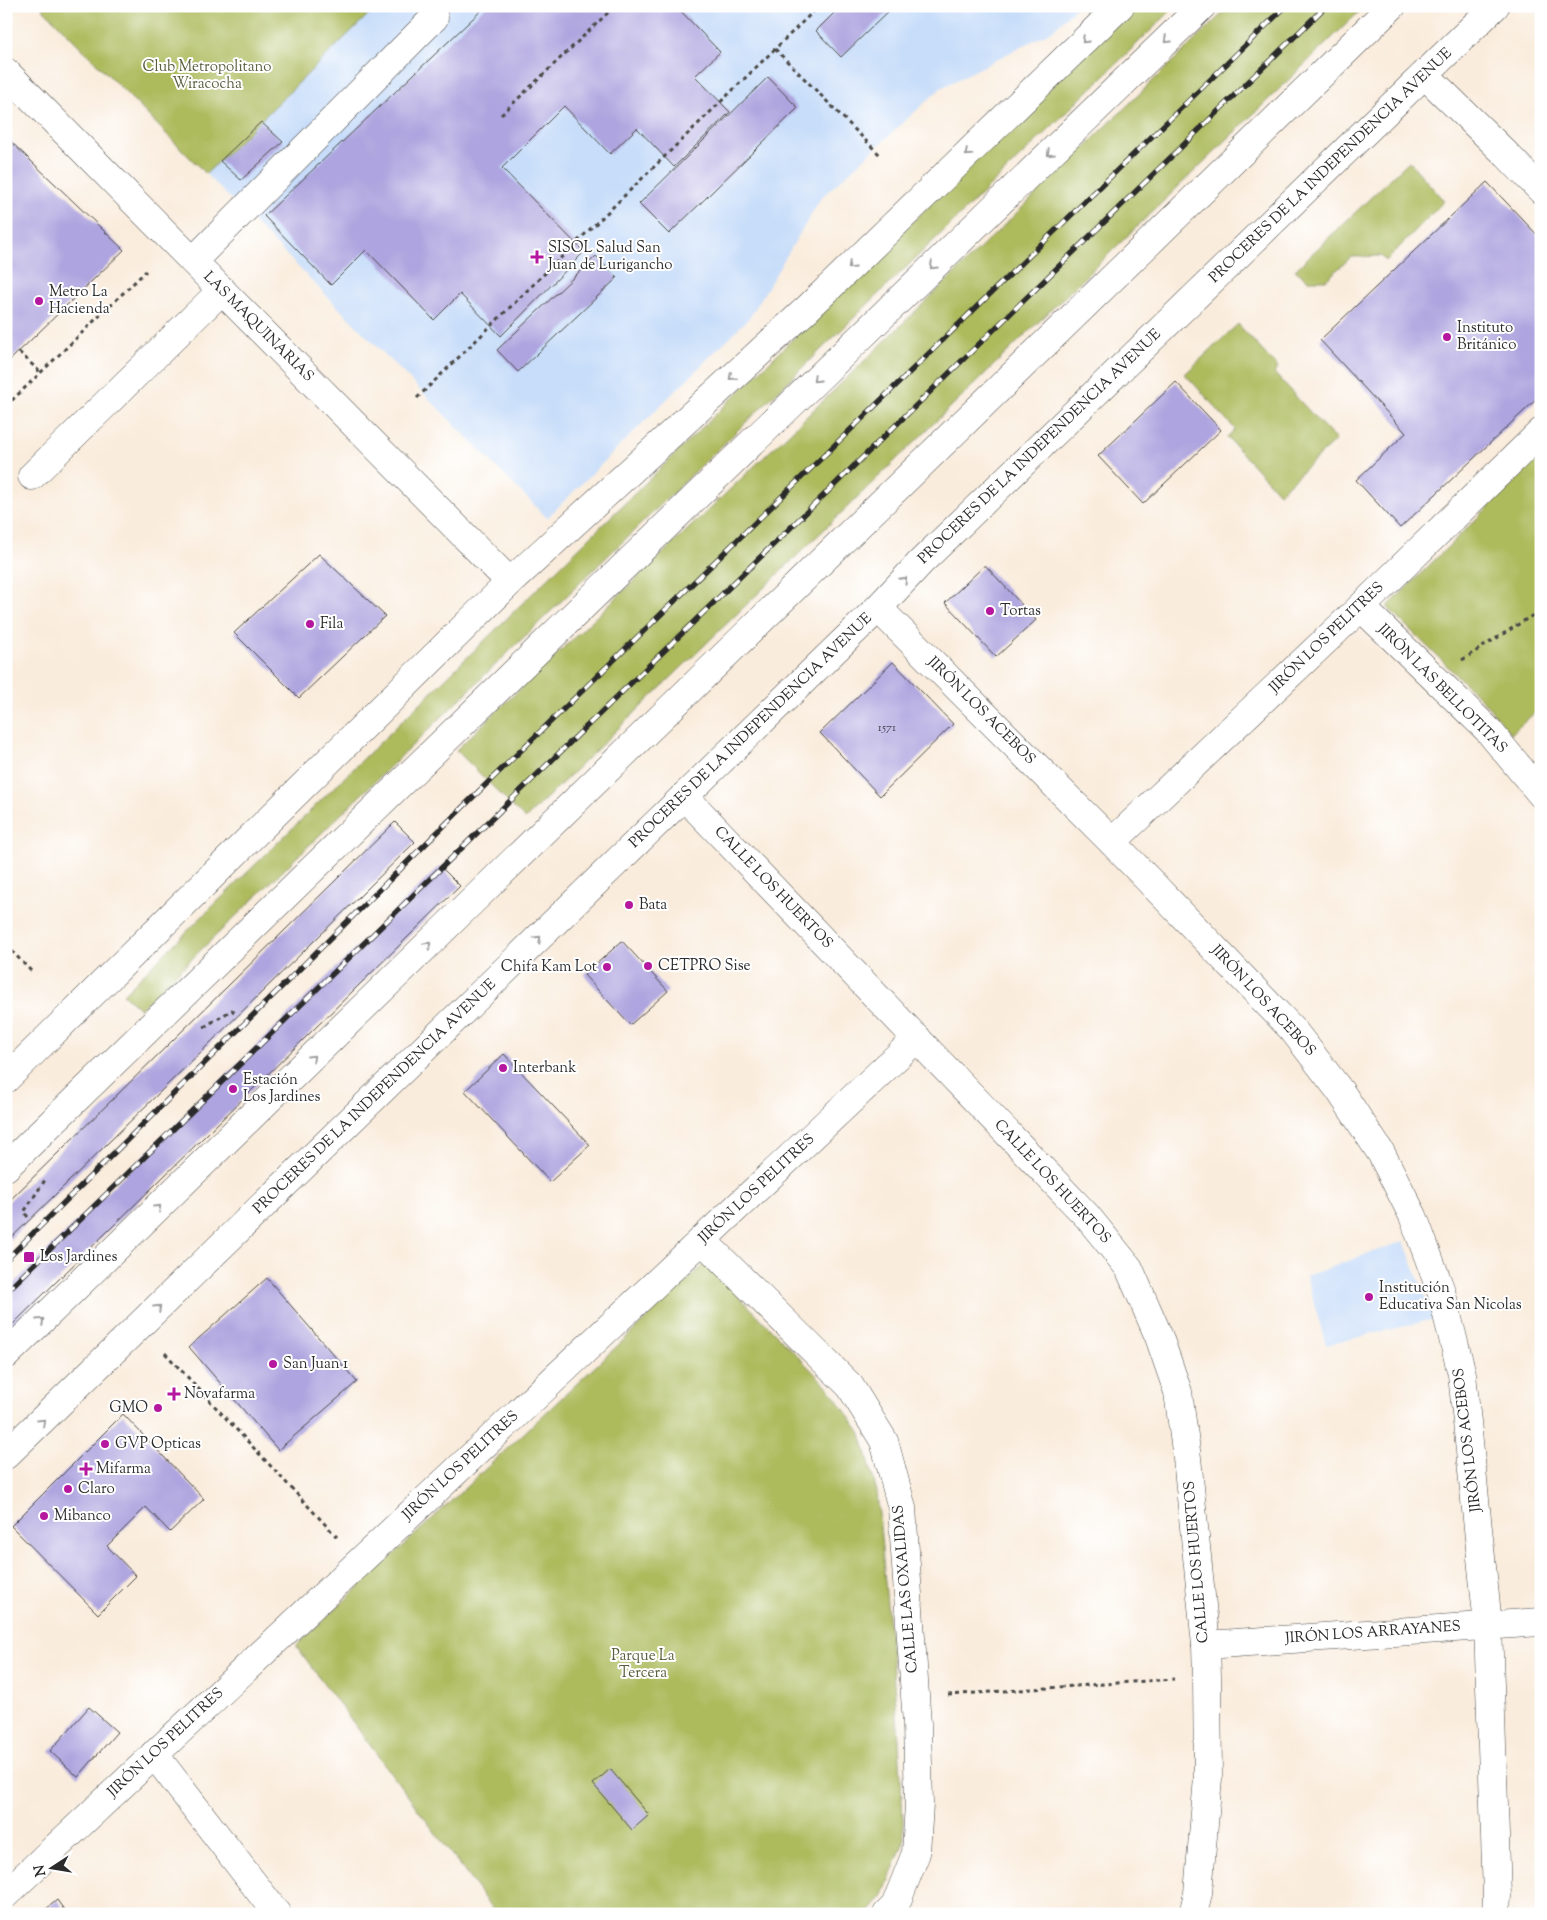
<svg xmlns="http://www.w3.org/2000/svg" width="1547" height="1920" viewBox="0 0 1547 1920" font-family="'Sorts Mill Goudy',serif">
<rect width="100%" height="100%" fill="#fff"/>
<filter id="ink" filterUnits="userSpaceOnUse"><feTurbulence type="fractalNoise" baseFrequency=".02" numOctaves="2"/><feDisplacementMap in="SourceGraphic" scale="10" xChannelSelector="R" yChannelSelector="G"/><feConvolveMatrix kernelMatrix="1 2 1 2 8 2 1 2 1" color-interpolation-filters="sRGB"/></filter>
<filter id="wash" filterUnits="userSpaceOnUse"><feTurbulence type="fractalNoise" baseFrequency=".0096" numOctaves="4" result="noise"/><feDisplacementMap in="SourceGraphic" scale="20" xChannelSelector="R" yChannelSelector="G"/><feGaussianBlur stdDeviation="1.12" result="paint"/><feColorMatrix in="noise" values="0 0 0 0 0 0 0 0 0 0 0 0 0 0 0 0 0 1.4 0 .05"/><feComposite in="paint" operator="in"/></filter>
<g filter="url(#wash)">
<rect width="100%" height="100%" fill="#f9ecdc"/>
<g fill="#c7ddf9">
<polygon points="377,6 1077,6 1052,31 941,88 821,198 750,317 547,518 206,174"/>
<polygon points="1404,1241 1434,1319 1326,1345 1306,1276"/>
</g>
<g fill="#adbb5d" stroke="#6c7344">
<polygon points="40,6 377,6 206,174"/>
<polygon points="1133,6 1176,6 140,1009 123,994"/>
<polygon points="1230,6 1365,6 525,819 456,750 825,399"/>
<polygon points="1409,161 1444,201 1386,261 1381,256 1351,257 1326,280 1308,280 1295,270"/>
<polygon points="1238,324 1278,368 1274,373 1336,440 1279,493 1227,437 1235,429 1185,374"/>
<polygon points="1541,455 1541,707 1511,734 1486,704 1387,607"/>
<polygon points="706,1263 828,1387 861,1433 877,1492 899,1739 904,1841 883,1895 868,1914 496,1914 296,1646"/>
</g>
<g id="blocks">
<g fill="#aea4df">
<polygon points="486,6 676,6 720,52 695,76 730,112 674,167 637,128 610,154 564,106 502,168 584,252 501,336 460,294 434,320 366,250 331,285 264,216"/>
<polygon points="841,6 894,6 841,57 816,31"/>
<polygon points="768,77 798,108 669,234 639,204"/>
<polygon points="261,122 283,142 241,180 220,161"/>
<polygon points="6,137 124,250 6,364"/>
<polygon points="1487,182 1541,239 1541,395 1400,528 1356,480 1406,433 1320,340"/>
<polygon points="596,256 617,278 518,372 497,350"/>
<polygon points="1176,382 1221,430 1143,504 1098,456"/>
<polygon points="319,554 385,616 299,698 234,633"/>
<polygon points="985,565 1036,620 996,657 945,603"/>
<polygon points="893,662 953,724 880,796 820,733"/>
<polygon points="395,822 415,842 6,1243 6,1204"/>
<polygon points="440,866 460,886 6,1331 6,1291"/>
<polygon points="622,941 668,991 630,1025 584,975"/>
<polygon points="504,1054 590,1145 550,1182 465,1091"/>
<polygon points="267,1278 357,1382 278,1450 189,1347"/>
<polygon points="123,1414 204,1499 170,1532 146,1507 107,1546 136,1576 98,1614 11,1526"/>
<polygon points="89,1707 117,1732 78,1777 50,1751"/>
<polygon points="610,1769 649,1815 632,1830 593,1784"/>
<polygon points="57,1900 67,1914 40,1914"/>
</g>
</g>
</g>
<g filter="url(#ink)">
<use href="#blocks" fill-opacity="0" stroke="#4a4846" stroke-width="1"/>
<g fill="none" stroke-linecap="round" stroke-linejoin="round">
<g stroke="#4a4846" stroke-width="29">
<g id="minor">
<polyline points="6,72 510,582"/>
<polyline points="1425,75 1507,155 1541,190"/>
<polyline points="193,261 434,18"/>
<polyline points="32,476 222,290"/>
<polyline points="1361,607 1488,730 1541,794"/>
<polyline points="878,608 1112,842 1293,1030 1340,1091 1381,1153 1413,1216 1441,1291 1462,1374 1488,1625 1497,1896 1496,1914"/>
<polyline points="684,796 1087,1216 1129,1268 1159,1337 1178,1392 1187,1458 1206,1645 1207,1677 1208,1778 1198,1893 1193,1914"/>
<polyline points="1112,842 1361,607 1541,432"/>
<polyline points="702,1240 850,1386 884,1441 902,1508 917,1724 919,1804 916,1853 895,1906 887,1914"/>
<polyline points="1206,1645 1541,1622"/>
<polyline points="154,1754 277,1914"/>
<polyline points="6,1894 917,1038"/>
</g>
</g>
<g stroke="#4a4846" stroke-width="29">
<g id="major">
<polyline points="6,1079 510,582 808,308 1120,6"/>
<path d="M 6,1167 C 405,780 802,392 1202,6"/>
<polyline points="6,1355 1392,6"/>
<polyline points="6,1455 878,608 921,562 1495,6"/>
</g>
</g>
<g stroke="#4a4846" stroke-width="3" stroke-dasharray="4 4" stroke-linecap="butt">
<polyline points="775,49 880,155"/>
<polyline points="501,115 615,6"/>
<polyline points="19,352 40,372"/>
<polyline points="417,398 819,6"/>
<polyline points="6,406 146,271"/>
<polyline points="1462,660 1541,610"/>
<polyline points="6,945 31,971"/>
<polyline points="204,1027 232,1010 236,1014"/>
<polyline points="28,1217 24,1212 45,1180"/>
<polyline points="165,1353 337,1537"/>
<polyline points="948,1695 1174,1679"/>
</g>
<use href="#minor" stroke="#fff" stroke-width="28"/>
<use href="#major" stroke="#fff" stroke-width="28"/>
<g stroke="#2b2b2b" stroke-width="5.5">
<g id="rail">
<polyline points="6,1260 471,799 1286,6"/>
<polyline points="6,1292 1326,6"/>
</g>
</g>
<use href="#rail" stroke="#fff" stroke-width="4" stroke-dasharray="11" stroke-linecap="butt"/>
</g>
<defs><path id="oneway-chevron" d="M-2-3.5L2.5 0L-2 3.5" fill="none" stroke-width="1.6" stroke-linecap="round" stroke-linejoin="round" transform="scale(1.25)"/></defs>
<g stroke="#a0a0a0">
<use href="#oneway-chevron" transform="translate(1085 40) rotate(136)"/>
<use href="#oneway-chevron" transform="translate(1167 40) rotate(136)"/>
<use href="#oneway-chevron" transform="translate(968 153) rotate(136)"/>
<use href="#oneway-chevron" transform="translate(1050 153) rotate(136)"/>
<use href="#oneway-chevron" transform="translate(851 266) rotate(136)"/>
<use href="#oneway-chevron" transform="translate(933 266) rotate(136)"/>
<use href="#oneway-chevron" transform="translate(732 377) rotate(138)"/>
<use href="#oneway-chevron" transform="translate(816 379) rotate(136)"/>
<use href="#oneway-chevron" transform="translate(904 580) rotate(-47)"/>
<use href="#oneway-chevron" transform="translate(538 939) rotate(-44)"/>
<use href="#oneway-chevron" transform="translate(428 945) rotate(-44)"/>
<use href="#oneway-chevron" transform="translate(312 1058) rotate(-44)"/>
<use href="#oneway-chevron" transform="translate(158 1208) rotate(-44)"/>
<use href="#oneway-chevron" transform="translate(158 1308) rotate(-44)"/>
<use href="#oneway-chevron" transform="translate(41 1321) rotate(-44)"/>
<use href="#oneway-chevron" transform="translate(42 1422) rotate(-43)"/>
</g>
</g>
<g fill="#b5179e" stroke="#fff" stroke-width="2">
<path d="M534.5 249.5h5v5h5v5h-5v5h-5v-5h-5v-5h5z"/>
<circle cx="39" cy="301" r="5"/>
<circle cx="1447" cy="337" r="5"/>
<circle cx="990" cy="611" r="5"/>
<circle cx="310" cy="624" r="5"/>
<circle cx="629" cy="905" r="5"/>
<circle cx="648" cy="966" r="5"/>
<circle cx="607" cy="967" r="5"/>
<circle cx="503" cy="1068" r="5"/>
<circle cx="233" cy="1089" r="5"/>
<rect x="23" y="1251" width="12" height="12" rx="2.5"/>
<circle cx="1369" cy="1297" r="5"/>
<circle cx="273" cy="1364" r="5"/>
<path d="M171.5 1386.5h5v5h5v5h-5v5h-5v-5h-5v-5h5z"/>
<circle cx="158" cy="1408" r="5"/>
<circle cx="105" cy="1444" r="5"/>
<path d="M83.5 1461.5h5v5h5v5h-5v5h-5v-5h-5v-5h5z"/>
<circle cx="68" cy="1489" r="5"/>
<circle cx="44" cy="1516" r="5"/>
</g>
<g text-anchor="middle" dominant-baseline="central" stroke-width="4" stroke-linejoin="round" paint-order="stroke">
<g font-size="12" fill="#4c4958">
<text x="887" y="728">1571</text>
</g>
<g font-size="15" fill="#585d3c" stroke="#fff">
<text x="207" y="67">Club Metropolitano<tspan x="207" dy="17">Wiracocha</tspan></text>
<text x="643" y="1656">Parque La<tspan x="643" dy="17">Tercera</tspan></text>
</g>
<g font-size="15" fill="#2b2b2b" stroke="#fff">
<text transform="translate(1331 166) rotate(-44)">PROCERES DE LA INDEPENDENCIA AVENUE</text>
<text transform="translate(258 327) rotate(45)">LAS MAQUINARIAS</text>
<text transform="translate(1040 447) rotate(-44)">PROCERES DE LA INDEPENDENCIA AVENUE</text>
<text transform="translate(1327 638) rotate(-44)">JIRÓN LOS PELITRES</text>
<text transform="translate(1442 689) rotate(45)">JIRÓN LAS BELLOTITAS</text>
<text transform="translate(981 711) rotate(45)">JIRÓN LOS ACEBOS</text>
<text transform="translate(751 731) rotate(-44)">PROCERES DE LA INDEPENDENCIA AVENUE</text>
<text transform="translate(773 888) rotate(46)">CALLE LOS HUERTOS</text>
<text transform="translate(1263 1001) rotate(47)">JIRÓN LOS ACEBOS</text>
<text transform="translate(375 1097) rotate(-44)">PROCERES DE LA INDEPENDENCIA AVENUE</text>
<text transform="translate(1052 1182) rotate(47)">CALLE LOS HUERTOS</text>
<text transform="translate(757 1189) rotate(-43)">JIRÓN LOS PELITRES</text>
<text transform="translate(1468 1440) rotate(-97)">JIRÓN LOS ACEBOS</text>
<text transform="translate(461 1466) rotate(-43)">JIRÓN LOS PELITRES</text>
<text transform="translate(1197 1562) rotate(-95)">CALLE LOS HUERTOS</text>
<text transform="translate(906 1589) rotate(-95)">CALLE LAS OXALIDAS</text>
<text transform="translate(1373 1633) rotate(-4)">JIRÓN LOS ARRAYANES</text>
<text transform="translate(166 1743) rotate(-43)">JIRÓN LOS PELITRES</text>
</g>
<g font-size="15" fill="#2b2b2b" stroke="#fff" text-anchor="start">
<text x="548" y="248">SISOL Salud San<tspan x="548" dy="17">Juan de Lurigancho</tspan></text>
<text x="49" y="292">Metro La<tspan x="49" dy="17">Hacienda</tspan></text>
<text x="1457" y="328">Instituto<tspan x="1457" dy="17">Británico</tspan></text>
<text x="1000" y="611">Tortas</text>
<text x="320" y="624">Fila</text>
<text x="639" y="905">Bata</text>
<text x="658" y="966">CETPRO Sise</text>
<text x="597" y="967" text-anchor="end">Chifa Kam Lot</text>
<text x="513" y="1068">Interbank</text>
<text x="243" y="1080">Estación<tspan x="243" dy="17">Los Jardines</tspan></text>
<text x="40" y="1257">Los Jardines</text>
<text x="1379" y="1288">Institución<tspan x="1379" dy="17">Educativa San Nicolas</tspan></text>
<text x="283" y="1364">San Juan 1</text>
<text x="184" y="1394">Novafarma</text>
<text x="148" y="1408" text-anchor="end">GMO</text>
<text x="115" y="1444">GVP Opticas</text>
<text x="96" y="1469">Mifarma</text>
<text x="78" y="1489">Claro</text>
<text x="54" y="1516">Mibanco</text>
</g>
</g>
<rect width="1547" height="1920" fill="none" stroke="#fff" stroke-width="25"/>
<g transform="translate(52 1868) rotate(258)" stroke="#ffffff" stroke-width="4" paint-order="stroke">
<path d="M0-4L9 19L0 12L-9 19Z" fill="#2b2b2b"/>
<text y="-8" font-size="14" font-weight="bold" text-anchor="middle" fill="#2b2b2b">N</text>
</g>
</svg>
